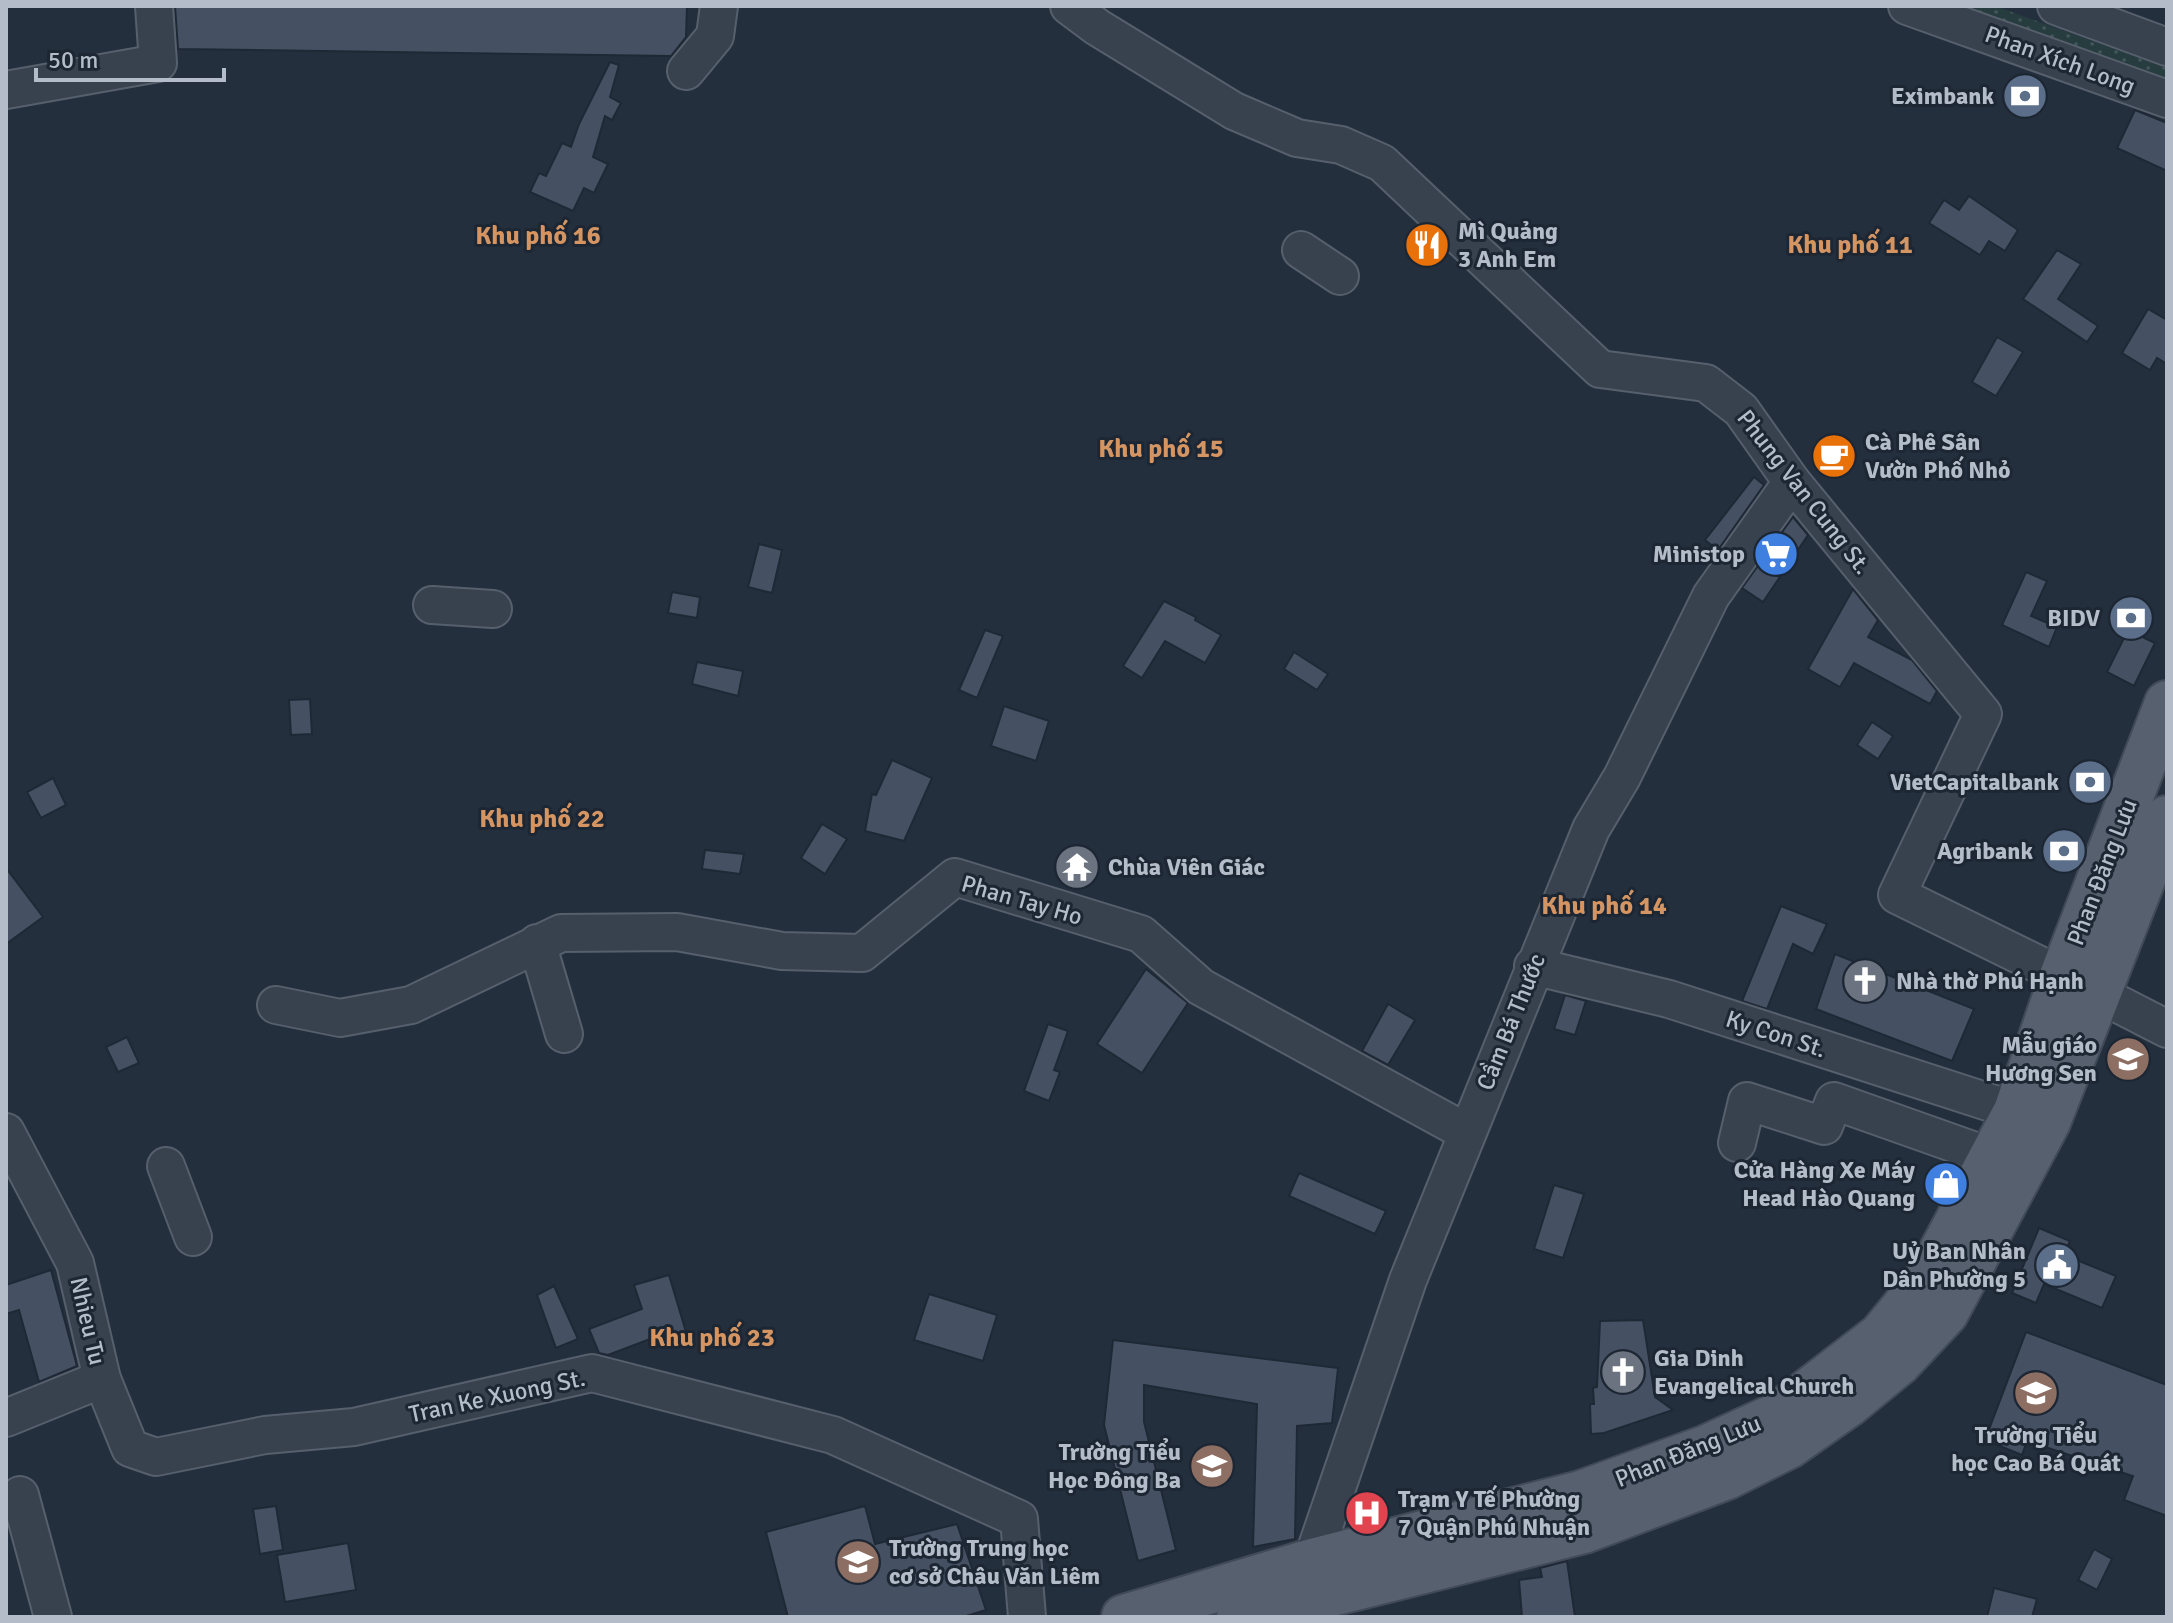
<svg xmlns="http://www.w3.org/2000/svg" width="2173" height="1623" viewBox="0 0 2173 1623" font-family="Signika,sans-serif">
<defs>
<pattern id="grass-dots" width="8" height="8" patternUnits="userSpaceOnUse" patternTransform="scale(2)"><rect width="8" height="8" fill="#263c3f"/><path d="M2 2h.1M6 6h.1" fill="none" stroke="#435659" stroke-width="1.8" stroke-linecap="round"/></pattern>
</defs>
<rect width="100%" height="100%" fill="#242f3e"/>
<polygon fill="url(#grass-dots)" points="1928,6 1995,6 2167,68 2167,91"/>
<g fill="#455162" stroke="#1f2835" stroke-width="2">
<polygon points="175,6 687,6 686,37 671,56 178,49"/>
<polygon points="610,62 619,65 610,97 621,103 612,120 605,116 593,157 608,164 594,193 584,188 573,211 530,192 539,173 546,176 562,143 571,147 579,124"/>
<polygon points="2135,110 2167,123 2167,171 2117,148"/>
<polygon points="1969,196 2018,230 2005,251 1989,241 1980,255 1929,223 1944,200 1959,210"/>
<polygon points="2057,250 2081,264 2058,299 2098,326 2087,342 2023,299"/>
<polygon points="2148,309 2167,320 2167,364 2157,358 2150,370 2122,353"/>
<polygon points="1997,337 2023,352 1996,396 1972,382"/>
<polygon points="1754,477 1764,485 1718,550 1705,540"/>
<polygon points="1793,517 1808,535 1763,602 1742,588"/>
<polygon points="759,544 782,550 772,593 748,587"/>
<polygon points="2026,572 2047,581 2031,616 2057,627 2049,647 2002,625"/>
<polygon points="1853,589 1878,620 1868,637 1912,660 1937,691 1930,704 1854,663 1840,687 1808,669"/>
<polygon points="672,592 700,597 697,618 668,613"/>
<polygon points="1164,601 1196,617 1195,620 1221,635 1205,663 1165,641 1142,678 1123,666"/>
<polygon points="985,630 1003,636 977,698 959,690"/>
<polygon points="2128,630 2155,643 2134,686 2107,672"/>
<polygon points="1294,652 1328,674 1317,690 1284,669"/>
<polygon points="697,662 743,671 738,696 692,684"/>
<polygon points="310,699 312,734 291,735 289,700"/>
<polygon points="1004,706 1049,721 1036,761 991,746"/>
<polygon points="1872,722 1893,736 1878,759 1857,745"/>
<polygon points="892,760 932,778 904,841 865,831 872,794 876,795"/>
<polygon points="53,778 66,805 41,818 27,792"/>
<polygon points="822,824 847,839 825,874 801,858"/>
<polygon points="705,850 744,854 740,874 702,869"/>
<polygon points="6,868 43,917 6,944"/>
<polygon points="1781,906 1827,924 1813,954 1793,944 1767,1009 1742,1001"/>
<polygon points="1835,954 1974,1009 1952,1061 1816,1009"/>
<polygon points="1146,969 1188,1003 1142,1073 1097,1044"/>
<polygon points="1565,995 1586,1001 1575,1035 1554,1029"/>
<polygon points="1388,1004 1415,1020 1388,1065 1362,1051"/>
<polygon points="1048,1024 1068,1031 1054,1070 1060,1072 1049,1101 1024,1091"/>
<polygon points="127,1037 139,1063 118,1072 106,1047"/>
<polygon points="1299,1173 1386,1211 1375,1234 1289,1196"/>
<polygon points="1554,1185 1584,1194 1563,1258 1534,1249"/>
<polygon points="2039,1228 2070,1241 2064,1255 2116,1276 2102,1308 2044,1284 2036,1303 2012,1293"/>
<polygon points="51,1270 77,1366 39,1382 19,1310 6,1314 6,1285"/>
<polygon points="669,1275 686,1332 652,1343 650,1339 608,1355 599,1353 589,1329 642,1309 634,1285"/>
<polygon points="554,1286 578,1339 556,1348 537,1295"/>
<polygon points="929,1294 997,1315 983,1361 914,1340"/>
<polygon points="1643,1320 1655,1397 1673,1410 1604,1433 1591,1434 1590,1404 1594,1404 1593,1388 1597,1387 1600,1321"/>
<polygon points="2026,1332 2167,1385 2167,1516 2124,1500 2133,1476 2027,1441 2022,1455 1985,1440"/>
<polygon points="1113,1340 1338,1368 1332,1423 1297,1426 1295,1539 1253,1547 1257,1404 1144,1385 1144,1422 1176,1550 1138,1561 1104,1425"/>
<polygon points="276,1506 283,1550 260,1554 253,1509"/>
<polygon points="865,1506 875,1544 957,1524 986,1610 963,1617 788,1617 766,1532"/>
<polygon points="348,1543 356,1590 285,1602 277,1555"/>
<polygon points="2094,1549 2112,1559 2097,1590 2078,1580"/>
<polygon points="1567,1561 1575,1617 1522,1617 1519,1580 1542,1577 1540,1568"/>
<polygon points="1994,1588 2037,1599 2032,1617 1987,1617"/>
</g>
<g fill="none" stroke-linecap="round" stroke-linejoin="round">
<g stroke="#565f6c" stroke-width="40">
<g id="minor">
<polyline points="1069,6 1097,27 1234,111 1297,138 1341,145 1382,163 1600,369 1706,383 1741,410 1792,482 1983,714 1897,895 2062,976"/>
<polyline points="1907,6 2167,99"/>
<polyline points="2056,6 2167,47"/>
<polyline points="686,71 715,36 719,6"/>
<polyline points="6,90 158,63 154,6"/>
<polyline points="1301,250 1340,276"/>
<polyline points="432,605 493,609"/>
<polyline points="537,943 564,1034"/>
<polyline points="1533,966 1669,999 2016,1111"/>
<polyline points="2097,993 2167,1029"/>
<polyline points="276,1005 340,1018 411,1005 561,933 677,932 782,951 862,953 955,877 1141,934 1201,987 1466,1132"/>
<polyline points="6,1132 75,1263 102,1379"/>
<polyline points="1737,1143 1747,1101 1824,1126 1834,1101 1992,1157"/>
<polyline points="166,1166 193,1237"/>
<polyline points="6,1418 102,1379 130,1448 156,1457 265,1435 354,1427 592,1373 833,1435 1019,1519 1027,1617"/>
<polyline points="20,1495 53,1617"/>
<polyline points="1318,1581 1312,1561 1408,1280 1591,829 1622,777 1711,596 1792,482"/>
</g>
</g>
<g stroke="#414a57" stroke-width="48">
<g id="major">
<polyline points="1124,1617 1312,1561 1581,1493 1705,1448 1777,1415 1881,1335 1926,1280 2016,1111 2062,976 2167,703"/>
<polyline points="1239,1617 1584,1531 1727,1477 1789,1446 1849,1404 1899,1363 1946,1313 2048,1122 2167,818"/>
</g>
</g>
<use href="#minor" stroke="#38414e" stroke-width="36"/>
<use href="#major" stroke="#56606e" stroke-width="44"/>
</g>
<defs>
<g id="bank-disc" transform="scale(2.3)"><circle r="9.5" fill="#5c6f8a" stroke="#1d2633"/><path d="M-6-4H6V4H-6ZM0-2.3a2.3 2.3 0 1 0 0 4.6a2.3 2.3 0 1 0 0-4.6Z" fill="#fff"/></g>
<g id="restaurant-disc" transform="scale(2.3)"><circle r="9.5" fill="#e8710a" stroke="#1d2633"/><path d="M-5-6h1v4h1v-4h1v4h1v-4h1v5L-1.5 .5V6h-2V.5L-5-1ZM5-6V6H3V1.5H1.5Q1.5-4 5-6Z" fill="#fff"/></g>
<g id="cafe-disc" transform="scale(2.3)"><circle r="9.5" fill="#e8710a" stroke="#1d2633"/><path d="M-5.5-4.5H6V0H3Q3 3.5 0 3.5H-2.5Q-5.5 3.5-5.5 0ZM3-3.2v2h1.7v-2ZM-6 4.5H4V6H-6Z" fill="#fff"/></g>
<g id="supermarket-disc" transform="scale(2.3)"><circle r="9.5" fill="#3f7fe0" stroke="#1d2633"/><path d="M-6-5.5h2.5l.6 2H6L4.5 2H-2.5L-4.4-4H-6ZM-1.5 3.2a1.3 1.3 0 1 0 .1 0ZM3 3.2a1.3 1.3 0 1 0 .1 0Z" fill="#fff"/></g>
<g id="temple-disc" transform="scale(2.3)"><circle r="9.5" fill="#6b7280" stroke="#1d2633"/><path d="M0-6L5-2H3V0L6.5 2.5H4V6H1.5V3h-3V6H-4V2.5H-6.5L-3 0V-2H-5Z" fill="#fff"/></g>
<g id="church-disc" transform="scale(2.3)"><circle r="9.5" fill="#6b7280" stroke="#1d2633"/><path d="M-1.2-6h2.4v3.5h3.3v2.4h-3.3V6h-2.4V-.1h-3.3v-2.4h3.3Z" fill="#fff"/></g>
<g id="school-disc" transform="scale(2.3)"><circle r="9.5" fill="#8d6e63" stroke="#1d2633"/><path d="M0-5L7-2L0 1L-7-2ZM-4 1L0 2.5L4 1V4Q0 6-4 4Z" fill="#fff"/></g>
<g id="shop-disc" transform="scale(2.3)"><circle r="9.5" fill="#3f7fe0" stroke="#1d2633"/><path d="M-5-2.5h2.3a2.7 3.5 0 0 1 5.4 0H5L5.5 6h-11ZM-1.5-2.5h3a1.5 2.3 0 0 0-3 0Z" fill="#fff"/></g>
<g id="civic-disc" transform="scale(2.3)"><circle r="9.5" fill="#5c6f8a" stroke="#1d2633"/><path d="M-.6-6.5H3V-4.5H.6V-3L4-1V1h2V6H-6V1h2V-1L-.6-3ZM-1.2 2.5V6h2.4V2.5Z" fill="#fff"/></g>
<g id="hospital-disc" transform="scale(2.3)"><circle r="9.5" fill="#e0444e" stroke="#1d2633"/><path d="M-5-5h3v3.5h4V-5h3V5h-3V1.5h-4V5h-3Z" fill="#fff"/></g>
</defs>
<g fill-rule="evenodd">
<use href="#bank-disc" x="2025" y="96"/>
<use href="#restaurant-disc" x="1427" y="245"/>
<use href="#cafe-disc" x="1834" y="456"/>
<use href="#supermarket-disc" x="1776" y="554"/>
<use href="#bank-disc" x="2131" y="618"/>
<use href="#bank-disc" x="2090" y="782"/>
<use href="#bank-disc" x="2064" y="851"/>
<use href="#temple-disc" x="1077" y="867"/>
<use href="#church-disc" x="1865" y="981"/>
<use href="#school-disc" x="2128" y="1059"/>
<use href="#shop-disc" x="1946" y="1184"/>
<use href="#civic-disc" x="2057" y="1265"/>
<use href="#church-disc" x="1623" y="1372"/>
<use href="#school-disc" x="2036" y="1393"/>
<use href="#school-disc" x="1212" y="1466"/>
<use href="#hospital-disc" x="1367" y="1513"/>
<use href="#school-disc" x="858" y="1562"/>
</g>
<g text-anchor="middle" dominant-baseline="central" stroke-width="6" stroke-linejoin="round" paint-order="stroke">
<g font-size="24" fill="#b4bcc9" stroke="#1d2633">
<text transform="translate(2060 60) rotate(20)">Phan Xích Long</text>
<text transform="translate(1804 492) rotate(52)">Phung Van Cung St.</text>
<text transform="translate(2102 872) rotate(-69)">Phan Đăng Lưu</text>
<text transform="translate(1022 900) rotate(16)">Phan Tay Ho</text>
<text transform="translate(1511 1022) rotate(-68)">Cầm Bá Thước</text>
<text transform="translate(1776 1034) rotate(18)">Ky Con St.</text>
<text transform="translate(88 1321) rotate(77)">Nhieu Tu</text>
<text transform="translate(497 1396) rotate(-12)">Tran Ke Xuong St.</text>
<text transform="translate(1688 1451) rotate(-22)">Phan Đăng Lưu</text>
</g>
<g font-size="24" font-weight="bold" fill="#b4bcc9" stroke="#1d2633" text-anchor="end">
<text x="1994" y="96">Eximbank</text>
<text x="1458" y="231" text-anchor="start">Mì Quảng<tspan x="1458" dy="28">3 Anh Em</tspan></text>
<text x="1865" y="442" text-anchor="start">Cà Phê Sân<tspan x="1865" dy="28">Vườn Phố Nhỏ</tspan></text>
<text x="1745" y="554">Ministop</text>
<text x="2100" y="618">BIDV</text>
<text x="2059" y="782">VietCapitalbank</text>
<text x="2033" y="851">Agribank</text>
<text x="1108" y="867" text-anchor="start">Chùa Viên Giác</text>
<text x="1896" y="981" text-anchor="start">Nhà thờ Phú Hạnh</text>
<text x="2097" y="1045">Mẫu giáo<tspan x="2097" dy="28">Hương Sen</tspan></text>
<text x="1915" y="1170">Cửa Hàng Xe Máy<tspan x="1915" dy="28">Head Hào Quang</tspan></text>
<text x="2026" y="1251">Uỷ Ban Nhân<tspan x="2026" dy="28">Dân Phường 5</tspan></text>
<text x="1654" y="1358" text-anchor="start">Gia Dinh<tspan x="1654" dy="28">Evangelical Church</tspan></text>
<text x="2036" y="1435" text-anchor="middle">Trường Tiểu<tspan x="2036" dy="28">học Cao Bá Quát</tspan></text>
<text x="1181" y="1452">Trường Tiểu<tspan x="1181" dy="28">Học Đông Ba</tspan></text>
<text x="1398" y="1499" text-anchor="start">Trạm Y Tế Phường<tspan x="1398" dy="28">7 Quận Phú Nhuận</tspan></text>
<text x="889" y="1548" text-anchor="start">Trường Trung học<tspan x="889" dy="28">cơ sở Châu Văn Liêm</tspan></text>
</g>
<g font-size="26" font-weight="bold" fill="#d59563" stroke="#1d2633">
<text x="538" y="236">Khu phố 16</text>
<text x="1850" y="245">Khu phố 11</text>
<text x="1161" y="449">Khu phố 15</text>
<text x="542" y="819">Khu phố 22</text>
<text x="1604" y="906">Khu phố 14</text>
<text x="712" y="1338">Khu phố 23</text>
</g>
</g>
<rect width="2173" height="1623" fill="none" stroke="#b4bcc9" stroke-width="16"/>
<path d="M36 68v12h188v-12" fill="none" stroke="#b4bcc9" stroke-width="4"/>
<text x="48" y="68" font-size="24" fill="#b4bcc9" stroke="#1d2633" stroke-width="6" paint-order="stroke">50 m</text>
</svg>
